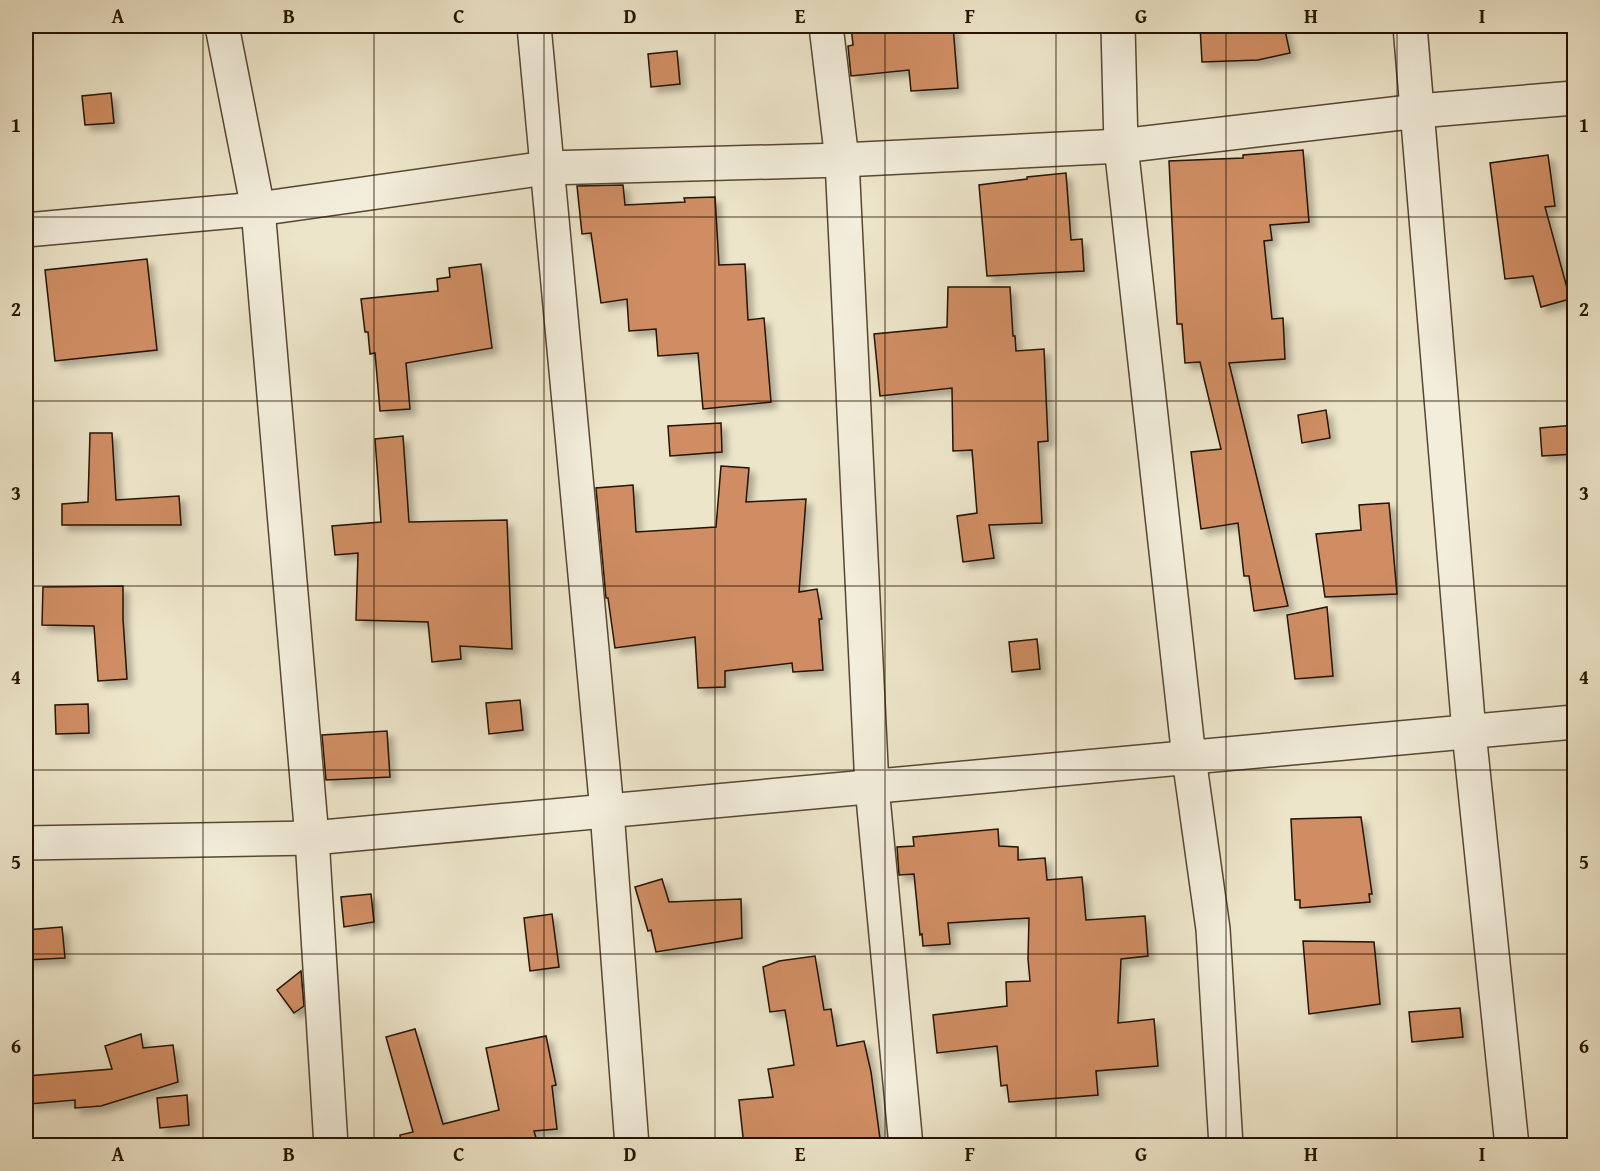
<svg xmlns="http://www.w3.org/2000/svg" width="1600" height="1171" viewBox="0 0 1600 1171" font-family="'Gentium Book Plus',serif">
<defs>
<filter id="shadow"><feDropShadow dx="5.5" dy="5.5" stdDeviation="3" flood-color="#0004"/></filter>
</defs>
<rect width="100%" height="100%" fill="#ede5c9"/>
<filter id="stains"><feTurbulence type="fractalNoise" baseFrequency=".00333" numOctaves="4"/><feColorMatrix values="0 0 0 0 .2 0 0 0 0 .09 0 0 0 0 .02 0 0 0 .5 -.17"/></filter>
<radialGradient id="worn" r=".72"><stop offset=".6" stop-color="#630" stop-opacity="0"/><stop offset="1" stop-color="#630" stop-opacity=".3"/></radialGradient>
<g fill="#d08d63" stroke="#241200" stroke-width="1.5" filter="url(#shadow)">
<polygon points="851,26 953,26 958,88 911,91 909,70 851,76 848,46 853,45"/>
<polygon points="1200,26 1284,26 1290,53 1258,60 1202,62"/>
<polygon points="677,51 680,84 651,87 648,54"/>
<polygon points="111,93 114,123 85,125 82,96"/>
<polygon points="1303,150 1309,222 1270,225 1272,240 1264,241 1272,319 1283,318 1285,359 1229,363 1288,606 1254,611 1249,576 1244,576 1238,523 1201,529 1191,452 1221,449 1200,362 1185,363 1182,324 1177,324 1169,161 1243,158 1243,155"/>
<polygon points="1548,155 1555,206 1545,207 1570,299 1541,307 1533,276 1505,279 1490,163"/>
<polygon points="1066,173 1071,240 1082,239 1084,271 987,276 979,185 1027,179 1027,177"/>
<polygon points="623,185 625,205 685,202 684,198 715,197 719,265 745,264 748,320 764,318 771,402 703,409 698,353 658,356 656,329 629,331 627,299 601,303 591,233 582,234 577,186"/>
<polygon points="147,259 157,350 55,361 45,270"/>
<polygon points="481,264 492,348 406,363 410,409 380,411 375,353 370,354 368,332 365,332 361,299 438,291 437,279 450,277 449,268"/>
<polygon points="948,287 1010,287 1013,336 1015,336 1016,351 1044,349 1048,441 1038,442 1042,523 989,525 994,558 963,562 957,516 977,513 972,450 953,451 952,388 880,396 874,334 947,327"/>
<polygon points="1326,410 1330,438 1302,443 1298,415"/>
<polygon points="721,423 722,452 670,456 668,426"/>
<polygon points="1575,425 1575,454 1542,456 1540,428"/>
<polygon points="90,433 112,433 116,500 179,496 181,525 62,525 62,504 88,502"/>
<polygon points="403,436 409,522 507,520 512,649 460,646 461,659 432,662 428,622 356,620 358,553 335,555 332,526 381,522 375,439"/>
<polygon points="721,466 749,468 746,502 806,499 799,592 817,589 822,619 819,619 823,670 793,672 792,663 725,671 725,687 698,688 695,637 615,648 608,598 606,598 596,488 633,485 636,532 716,527"/>
<polygon points="1389,503 1397,594 1325,597 1316,534 1361,530 1359,505"/>
<polygon points="123,586 123,619 127,679 98,681 94,626 42,625 43,587"/>
<polygon points="1327,607 1333,676 1295,679 1287,615"/>
<polygon points="1037,639 1040,669 1012,672 1009,642"/>
<polygon points="520,700 523,730 489,734 486,703"/>
<polygon points="88,704 89,733 56,734 55,705"/>
<polygon points="387,731 390,777 326,780 322,735"/>
<polygon points="1361,817 1372,894 1369,894 1370,902 1300,908 1300,900 1295,900 1291,819"/>
<polygon points="998,829 999,846 1018,847 1018,860 1045,858 1047,880 1082,877 1086,920 1145,916 1148,956 1121,959 1118,1023 1154,1019 1158,1066 1096,1071 1098,1095 1009,1102 1007,1085 1001,1086 997,1046 937,1053 933,1015 1007,1006 1006,982 1030,981 1028,959 1029,918 948,923 950,944 923,946 922,934 920,935 914,874 899,875 897,847 914,846 913,837"/>
<polygon points="662,879 669,902 741,899 742,938 656,952 651,930 648,931 635,887"/>
<polygon points="371,894 374,922 344,927 341,897"/>
<polygon points="552,914 559,967 530,971 524,918"/>
<polygon points="62,927 65,958 26,960 26,930"/>
<polygon points="1303,941 1374,942 1380,1004 1309,1014"/>
<polygon points="815,956 824,1010 831,1009 837,1046 864,1041 871,1072 881,1146 744,1146 739,1100 773,1097 768,1069 794,1065 785,1010 770,1012 763,967 779,961"/>
<polygon points="301,971 304,1006 294,1013 277,990"/>
<polygon points="1460,1008 1463,1037 1412,1042 1409,1012"/>
<polygon points="415,1029 443,1124 499,1110 486,1048 546,1036 556,1085 552,1086 557,1129 534,1131 536,1138 509,1146 401,1146 400,1135 413,1132 386,1037"/>
<polygon points="141,1034 143,1048 173,1045 178,1082 101,1106 75,1108 75,1100 29,1104 27,1076 112,1069 105,1046"/>
<polygon points="187,1095 189,1125 160,1128 157,1098"/>
</g>
<g fill="none" stroke-linecap="round" stroke-linejoin="round">
<g stroke="#564732" stroke-width="36">
<g id="minor">
<polyline points="222,26 258,209 312,838 331,1146"/>
<polyline points="534,26 607,811 632,1146"/>
<polyline points="826,26 842,160 872,787 906,1146"/>
<polyline points="1118,26 1121,146 1189,758 1213,929 1226,1146"/>
<polyline points="1410,26 1469,732 1512,1146"/>
<polyline points="26,230 258,209 546,168 842,160 1121,146 1418,111 1574,98"/>
<polyline points="26,843 312,838 1574,722"/>
</g>
</g>
<use href="#minor" stroke="#f3eedc" stroke-width="33"/>
</g>
<path fill="none" stroke="#241200" stroke-width="1.5" stroke-opacity="0.55" d="M 203,26 L 203,1146M 374,26 L 374,1146M 544,26 L 544,1146M 715,26 L 715,1146M 885,26 L 885,1146M 1056,26 L 1056,1146M 1226,26 L 1226,1146M 1397,26 L 1397,1146M 26,217 L 1574,217M 26,401 L 1574,401M 26,586 L 1574,586M 26,770 L 1574,770M 26,954 L 1574,954"/>
<rect width="1600" height="1171" fill="none" stroke="#ede5c9" stroke-width="66"/>
<rect x="33" y="33" width="1534" height="1105" fill="none" stroke="#241200" stroke-width="2"/>
<g font-size="20" text-anchor="middle" font-weight="bold" fill="#241200">
<text x="118" y="23">A</text>
<text x="289" y="23">B</text>
<text x="459" y="23">C</text>
<text x="630" y="23">D</text>
<text x="800" y="23">E</text>
<text x="970" y="23">F</text>
<text x="1141" y="23">G</text>
<text x="1311" y="23">H</text>
<text x="1482" y="23">I</text>
<text x="16" y="132">1</text>
<text x="1584" y="132">1</text>
<text x="16" y="316">2</text>
<text x="1584" y="316">2</text>
<text x="16" y="500">3</text>
<text x="1584" y="500">3</text>
<text x="16" y="684">4</text>
<text x="1584" y="684">4</text>
<text x="16" y="869">5</text>
<text x="1584" y="869">5</text>
<text x="16" y="1053">6</text>
<text x="1584" y="1053">6</text>
<text x="118" y="1161">A</text>
<text x="289" y="1161">B</text>
<text x="459" y="1161">C</text>
<text x="630" y="1161">D</text>
<text x="800" y="1161">E</text>
<text x="970" y="1161">F</text>
<text x="1141" y="1161">G</text>
<text x="1311" y="1161">H</text>
<text x="1482" y="1161">I</text>
</g>
<rect width="100%" height="100%" filter="url(#stains)"/>
<rect width="100%" height="100%" fill="url(#worn)"/>
</svg>
